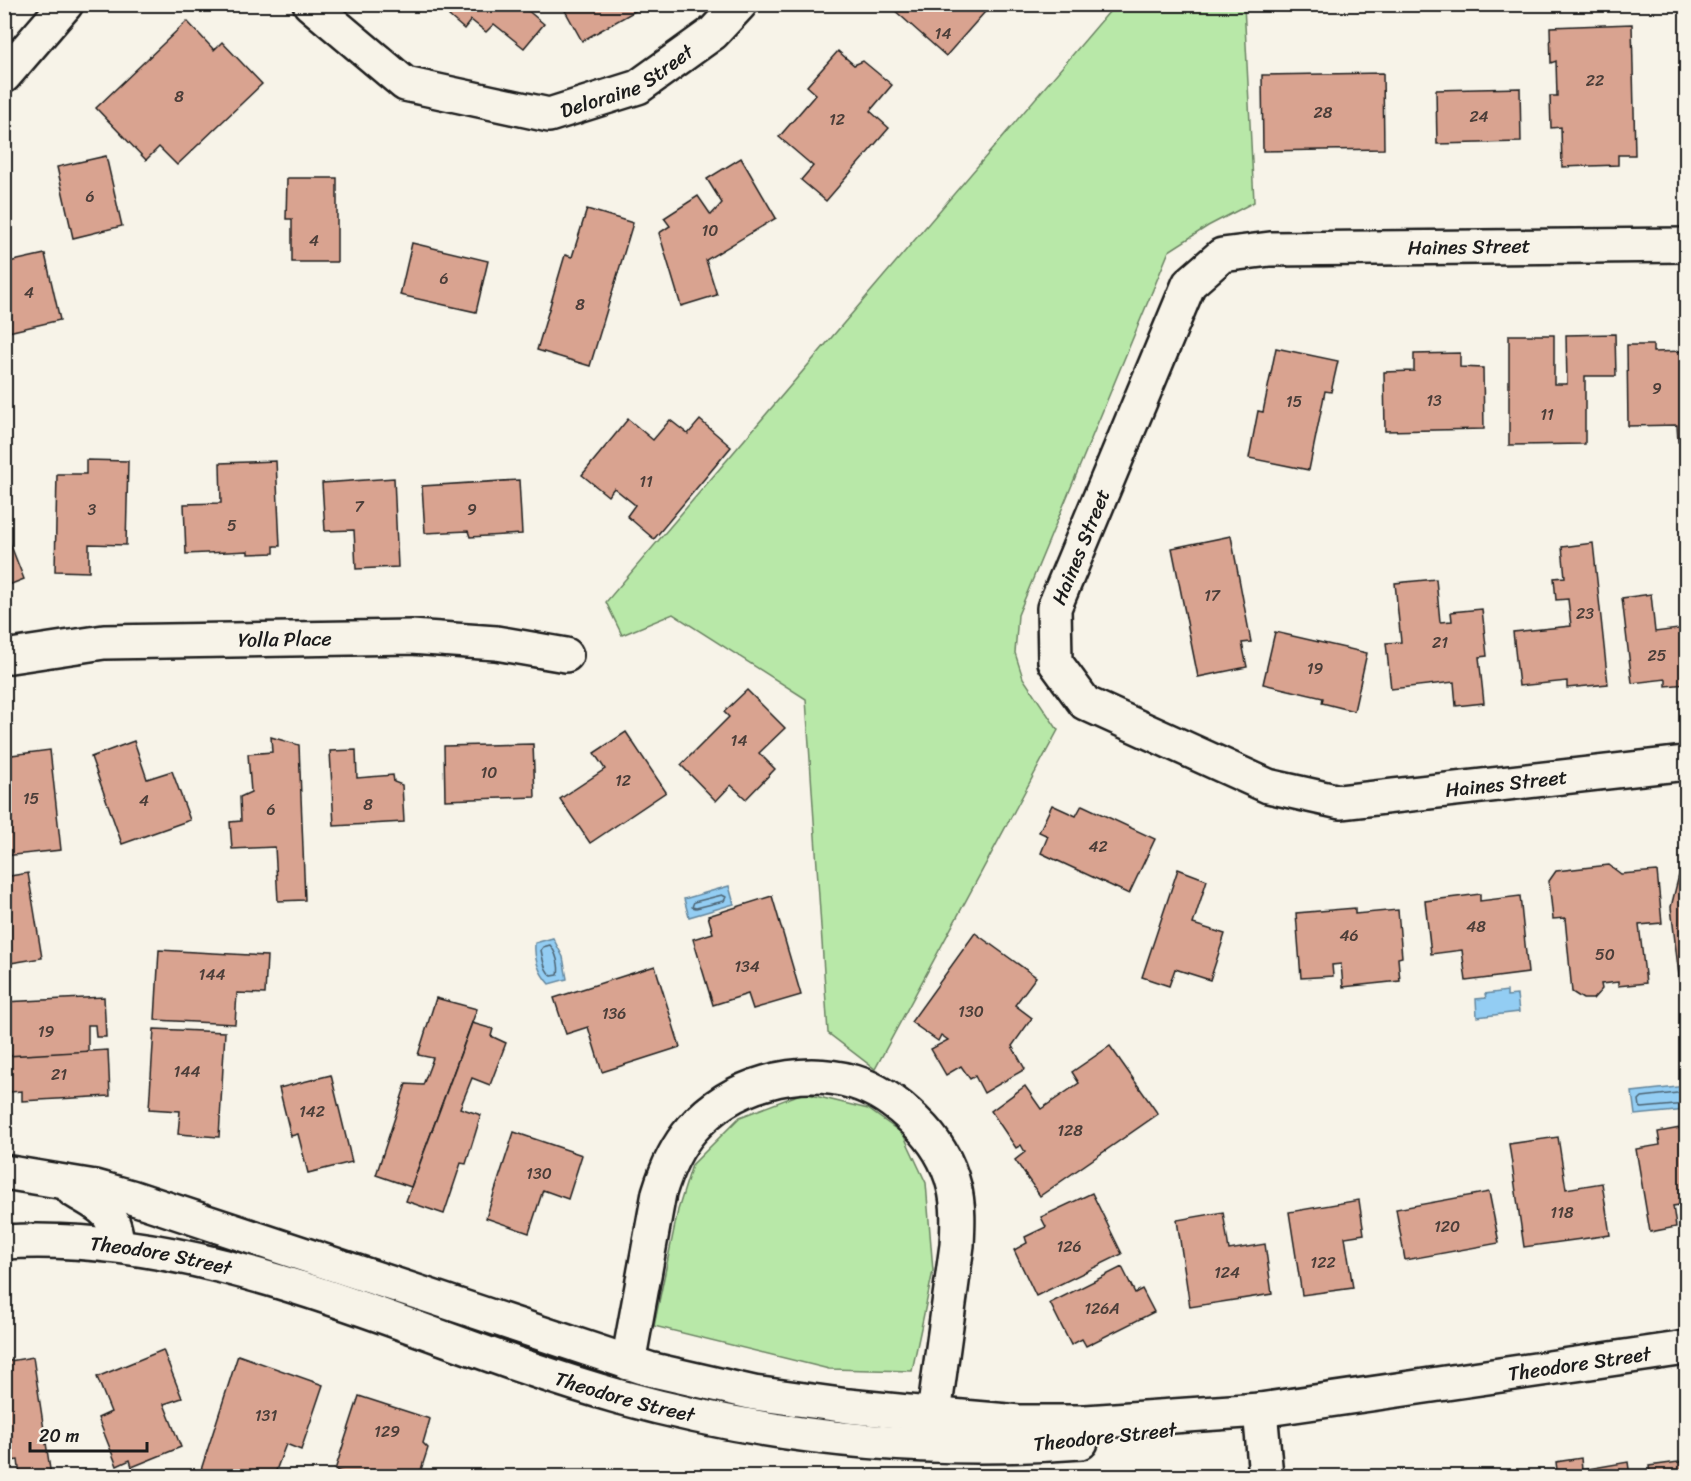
<svg xmlns="http://www.w3.org/2000/svg" width="1691" height="1481" viewBox="0 0 1691 1481" font-family="Sriracha,sans-serif">
<rect width="100%" height="100%" fill="#f7f3e8"/>
<filter id="ink" filterUnits="userSpaceOnUse"><feTurbulence type="fractalNoise" baseFrequency=".0167" numOctaves="2"/><feDisplacementMap in="SourceGraphic" scale="12" xChannelSelector="R" yChannelSelector="G"/><feConvolveMatrix kernelMatrix="1 2 1 2 8 2 1 2 1" color-interpolation-filters="sRGB"/></filter>
<g filter="url(#ink)">
<g fill="#b8e8a8" stroke="#6a8262" stroke-width="1.5">
<polygon points="1115,5 1244,5 1254,202 1208,226 1169,251 1018,615 1015,653 1023,678 1058,730 875,1069 828,1033 806,699 673,614 622,635 606,602"/>
<polygon points="803,1093 868,1109 903,1134 926,1183 933,1271 912,1371 829,1369 654,1326 678,1210 692,1165 740,1117"/>
</g>
<g fill="#93cdf3" stroke="#63869d" stroke-width="1.5">
<polygon points="729,886 734,904 689,917 684,899"/>
<path d="M 553,938 L 563,957 L 567,979 L 549,984 C 539,973 534,958 535,943 Z"/>
<polygon points="1507,991 1507,996 1517,995 1519,1012 1477,1017 1476,999 1486,998 1485,994"/>
<polygon points="1686,1086 1686,1110 1635,1115 1632,1092"/>
</g>
<g fill="none" stroke-linecap="round" stroke-linejoin="round">
<g stroke="#4c6372" stroke-width="1.5">
<polygon points="722,895 726,897 724,901 696,908 692,907 694,902"/>
<path d="M 550,945 C 556,952 560,966 558,975 L 552,976 C 544,971 543,959 541,950 L 543,947 Z"/>
<polyline points="1686,1092 1642,1097 1639,1100 1640,1107 1642,1108 1686,1104"/>
</g>
</g>
<g fill="#d9a390" stroke="#1c1c1c" stroke-width="1.5">
<polygon points="444,4 520,4 544,24 524,48 494,24 486,32 471,20 464,29 449,16 453,11"/>
<polygon points="567,4 634,4 637,10 582,41 563,7"/>
<polygon points="897,4 992,4 946,56 893,9"/>
<polygon points="187,21 214,50 222,42 262,84 177,165 159,147 146,160 96,108"/>
<polygon points="1632,24 1635,155 1618,155 1618,165 1562,167 1561,127 1551,128 1550,96 1557,96 1556,61 1551,63 1550,27"/>
<polygon points="838,51 854,65 863,61 892,85 870,111 889,128 826,201 801,180 813,166 779,137 816,94 807,86"/>
<polygon points="1383,73 1384,149 1263,151 1262,75"/>
<polygon points="1520,88 1521,142 1437,144 1436,90"/>
<polygon points="106,156 122,226 73,238 57,167"/>
<polygon points="741,158 776,218 706,260 717,295 681,306 659,233 670,226 664,218 698,196 711,215 722,203 707,179"/>
<polygon points="287,178 337,178 337,262 292,262 292,219 286,219"/>
<polygon points="587,209 633,223 590,366 537,350 565,255 572,257"/>
<polygon points="412,243 488,261 476,312 400,295"/>
<polygon points="45,254 60,320 4,333 4,263"/>
<polygon points="1615,334 1616,376 1585,376 1585,444 1509,445 1509,335 1554,335 1554,384 1567,384 1566,335"/>
<polygon points="1627,345 1653,345 1653,352 1686,351 1686,442 1678,442 1677,425 1628,426"/>
<polygon points="1276,348 1338,361 1331,392 1325,391 1309,470 1249,458 1258,411 1263,412"/>
<polygon points="1460,353 1460,367 1483,368 1484,429 1385,431 1384,372 1414,371 1414,354"/>
<polygon points="628,419 653,440 670,420 688,434 700,420 731,447 654,539 627,516 635,505 614,488 608,496 582,475"/>
<polygon points="86,460 128,461 126,545 89,544 89,572 55,571 57,474 86,474"/>
<polygon points="276,461 280,546 274,546 274,553 248,554 248,551 186,554 184,504 221,503 220,463"/>
<polygon points="394,478 398,567 356,569 354,530 325,531 322,483"/>
<polygon points="519,480 522,534 470,537 468,531 425,533 422,486"/>
<polygon points="4,528 24,579 4,587"/>
<polygon points="1231,536 1251,642 1242,643 1247,667 1198,677 1172,548"/>
<polygon points="1593,543 1608,684 1567,688 1567,681 1519,686 1513,632 1571,626 1568,599 1556,600 1554,578 1565,577 1562,547"/>
<polygon points="1436,579 1440,622 1452,621 1451,612 1482,609 1487,656 1479,657 1484,703 1456,706 1454,682 1391,689 1386,643 1401,642 1395,583"/>
<polygon points="1651,594 1655,632 1686,628 1686,684 1666,686 1666,679 1632,683 1622,598"/>
<polygon points="1275,632 1367,653 1354,711 1322,703 1323,698 1263,684"/>
<polygon points="747,690 785,728 759,753 775,769 746,799 731,785 716,801 681,765 729,717 724,712"/>
<polygon points="626,732 666,792 590,843 560,799 605,769 594,753"/>
<polygon points="271,737 299,745 305,900 278,901 275,847 232,849 230,822 241,821 240,797 251,792 248,754 272,752"/>
<polygon points="134,741 147,779 172,771 190,820 122,844 91,757"/>
<polygon points="533,744 535,797 445,800 444,746"/>
<polygon points="50,750 61,850 4,856 4,819 9,819 4,777 4,756"/>
<polygon points="356,750 357,778 393,775 394,782 402,785 404,822 334,826 330,751"/>
<polygon points="1052,805 1076,816 1082,805 1155,839 1129,894 1041,853 1048,836 1039,832"/>
<polygon points="1682,863 1686,865 1686,999 1682,1002 1671,907"/>
<polygon points="1609,865 1621,874 1657,871 1662,923 1639,925 1646,983 1618,986 1618,982 1601,984 1602,989 1593,999 1583,999 1572,992 1565,918 1553,919 1549,881 1556,871"/>
<polygon points="1178,869 1207,880 1193,924 1225,934 1210,980 1175,969 1169,986 1142,977"/>
<polygon points="28,873 42,958 4,964 4,877"/>
<polygon points="1480,894 1480,901 1520,896 1528,973 1466,981 1462,950 1431,954 1425,901"/>
<polygon points="772,896 801,995 753,1009 748,994 713,1005 693,939 713,933 708,916"/>
<polygon points="1355,908 1355,914 1398,910 1402,957 1398,958 1400,981 1343,987 1341,964 1332,965 1333,976 1301,978 1296,913"/>
<polygon points="975,933 1036,977 1015,1005 1032,1018 1012,1046 1025,1069 984,1093 975,1076 970,1079 961,1066 946,1075 931,1049 948,1040 941,1035 938,1041 911,1022"/>
<polygon points="159,950 267,956 265,994 237,993 235,1024 155,1020"/>
<polygon points="655,966 680,1047 602,1072 588,1027 566,1034 554,998"/>
<polygon points="104,997 106,1037 96,1037 95,1025 88,1025 88,1052 4,1057 4,1002"/>
<polygon points="436,998 477,1009 411,1187 376,1175 406,1084 423,1085 433,1058 418,1055"/>
<polygon points="472,1023 493,1029 491,1036 506,1043 490,1085 472,1078 460,1108 481,1115 466,1164 461,1163 444,1214 406,1201"/>
<polygon points="154,1029 225,1032 219,1137 178,1134 180,1111 149,1109"/>
<polygon points="1110,1046 1158,1114 1040,1196 1015,1160 1025,1152 1021,1145 1016,1148 991,1111 1025,1086 1041,1109 1079,1083 1072,1072"/>
<polygon points="108,1050 110,1096 22,1101 22,1091 10,1092 7,1056"/>
<polygon points="331,1075 352,1162 308,1173 298,1134 291,1136 279,1088"/>
<polygon points="1686,1127 1686,1204 1673,1206 1676,1227 1650,1232 1636,1149 1660,1145 1658,1132"/>
<polygon points="514,1132 582,1155 568,1199 543,1190 529,1233 486,1218"/>
<polygon points="1558,1137 1566,1189 1602,1183 1610,1235 1524,1247 1509,1144"/>
<polygon points="1489,1192 1499,1243 1405,1260 1396,1209"/>
<polygon points="1092,1193 1122,1254 1036,1296 1014,1250 1027,1243 1025,1237 1046,1227 1041,1217"/>
<polygon points="1359,1200 1364,1234 1345,1237 1353,1288 1302,1295 1289,1212"/>
<polygon points="1223,1212 1229,1250 1265,1244 1272,1294 1190,1307 1177,1220"/>
<polygon points="1122,1267 1135,1293 1142,1289 1154,1312 1086,1346 1082,1339 1071,1345 1050,1303"/>
<polygon points="163,1350 182,1398 164,1404 181,1447 132,1467 130,1460 117,1466 98,1418 111,1412 97,1377"/>
<polygon points="238,1355 323,1385 301,1450 286,1444 274,1476 199,1476"/>
<polygon points="33,1357 51,1476 20,1476 18,1460 4,1462 4,1362"/>
<polygon points="359,1396 430,1419 423,1443 428,1448 419,1476 353,1476 335,1470"/>
<polygon points="1581,1458 1582,1470 1628,1462 1630,1476 1537,1476 1536,1473 1557,1470 1556,1462"/>
<polygon points="1686,1461 1686,1476 1650,1476 1649,1466"/>
<polygon points="483,1469 493,1476 478,1476"/>
</g>
<g fill="none" stroke-linecap="round" stroke-linejoin="round">
<g stroke="#1c1c1c" stroke-width="38">
<g id="street">
<path id="s1" d="M 310,4 L 405,84 L 549,115 L 638,87 L 713,33 L 740,4"/>
<polyline points="4,76 66,4"/>
<path id="s2" d="M 1686,245 L 1270,249 L 1222,255 L 1189,284 L 1054,608 L 1055,662 L 1085,703 L 1268,786 L 1340,802 L 1686,763"/>
<path id="s3" d="M 4,657 L 104,642 L 411,637 L 496,643 L 566,655"/>
<path d="M 628,1363 L 659,1193 C 666,1170 676,1147 692,1129 C 731,1084 797,1066 854,1082 C 877,1089 898,1104 915,1121 C 933,1138 948,1161 954,1186 C 959,1205 958,1225 957,1245 L 934,1414"/>
<polyline points="1260,1410 1266,1476"/>
</g>
</g>
<g stroke="#1c1c1c" stroke-width="38">
<g id="secondary">
<path id="s4" d="M 4,1172 L 95,1187 L 131,1197 L 649,1369 L 754,1393 L 848,1406 L 928,1414 L 1019,1422 L 1086,1422 L 1260,1410 L 1686,1348"/>
<path d="M 73,1190 C 101,1207 115,1210 117,1245"/>
<path id="s5" d="M 4,1242 C 218,1229 419,1341 620,1397 C 769,1438 926,1454 1081,1442"/>
</g>
</g>
<use href="#street" stroke="#f7f3e8" stroke-width="33"/>
<use href="#secondary" stroke="#f7f3e8" stroke-width="33"/>
</g>
</g>
<g text-anchor="middle" dominant-baseline="central" stroke-width="4.5" stroke-linejoin="round" paint-order="stroke">
<g font-size="16" fill="#4b3e39">
<text x="943" y="33">14</text>
<text x="1595" y="80">22</text>
<text x="179" y="96">8</text>
<text x="1323" y="112">28</text>
<text x="1479" y="116">24</text>
<text x="837" y="119">12</text>
<text x="90" y="196">6</text>
<text x="710" y="230">10</text>
<text x="314" y="240">4</text>
<text x="444" y="278">6</text>
<text x="29" y="292">4</text>
<text x="580" y="304">8</text>
<text x="1657" y="388">9</text>
<text x="1434" y="400">13</text>
<text x="1294" y="401">15</text>
<text x="1547" y="414">11</text>
<text x="646" y="481">11</text>
<text x="359" y="506">7</text>
<text x="92" y="509">3</text>
<text x="472" y="509">9</text>
<text x="232" y="525">5</text>
<text x="1212" y="595">17</text>
<text x="1585" y="613">23</text>
<text x="1440" y="642">21</text>
<text x="1657" y="655">25</text>
<text x="1315" y="668">19</text>
<text x="739" y="740">14</text>
<text x="489" y="772">10</text>
<text x="623" y="780">12</text>
<text x="31" y="798">15</text>
<text x="144" y="800">4</text>
<text x="368" y="804">8</text>
<text x="271" y="809">6</text>
<text x="1098" y="846">42</text>
<text x="1476" y="926">48</text>
<text x="1349" y="935">46</text>
<text x="1605" y="954">50</text>
<text x="747" y="966">134</text>
<text x="212" y="974">144</text>
<text x="971" y="1011">130</text>
<text x="614" y="1013">136</text>
<text x="46" y="1031">19</text>
<text x="187" y="1071">144</text>
<text x="59" y="1074">21</text>
<text x="312" y="1111">142</text>
<text x="1070" y="1130">128</text>
<text x="539" y="1173">130</text>
<text x="1562" y="1212">118</text>
<text x="1447" y="1226">120</text>
<text x="1069" y="1246">126</text>
<text x="1323" y="1262">122</text>
<text x="1227" y="1272">124</text>
<text x="1102" y="1308">126A</text>
<text x="266" y="1415">131</text>
<text x="387" y="1431">129</text>
</g>
<g font-size="20" fill="#1c1c1c" stroke="#f7f3e8">
<text stroke="none"><textPath href="#s1" startOffset="357">Deloraine Street</textPath></text>
<text transform="translate(1469 247) rotate(-1)">Haines Street</text>
<text transform="translate(1081 547) rotate(-68)">Haines Street</text>
<text stroke="none"><textPath href="#s3" startOffset="282">Yolla Place</textPath></text>
<text stroke="none"><textPath href="#s2" startOffset="1406">Haines Street</textPath></text>
<text stroke="none"><textPath href="#s5" startOffset="158">Theodore Street</textPath></text>
<text stroke="none"><textPath href="#s4" startOffset="1614">Theodore Street</textPath></text>
<text stroke="none"><textPath href="#s5" startOffset="644">Theodore Street</textPath></text>
<text transform="translate(1105 1437) rotate(-6)">Theodore Street</text>
</g>
</g>
<rect width="1691" height="1481" fill="none" stroke="#f7f3e8" stroke-width="24"/>
<rect x="12" y="12" width="1667" height="1457" fill="none" stroke="#1c1c1c" stroke-width="2" filter="url(#ink)"/>
<path d="M30 1442v9h117v-9" fill="none" stroke="#1c1c1c" stroke-width="3"/>
<text x="39" y="1442" font-size="18" fill="#1c1c1c" stroke="#f7f3e8" stroke-width="4.5" paint-order="stroke">20 m</text>
</svg>
